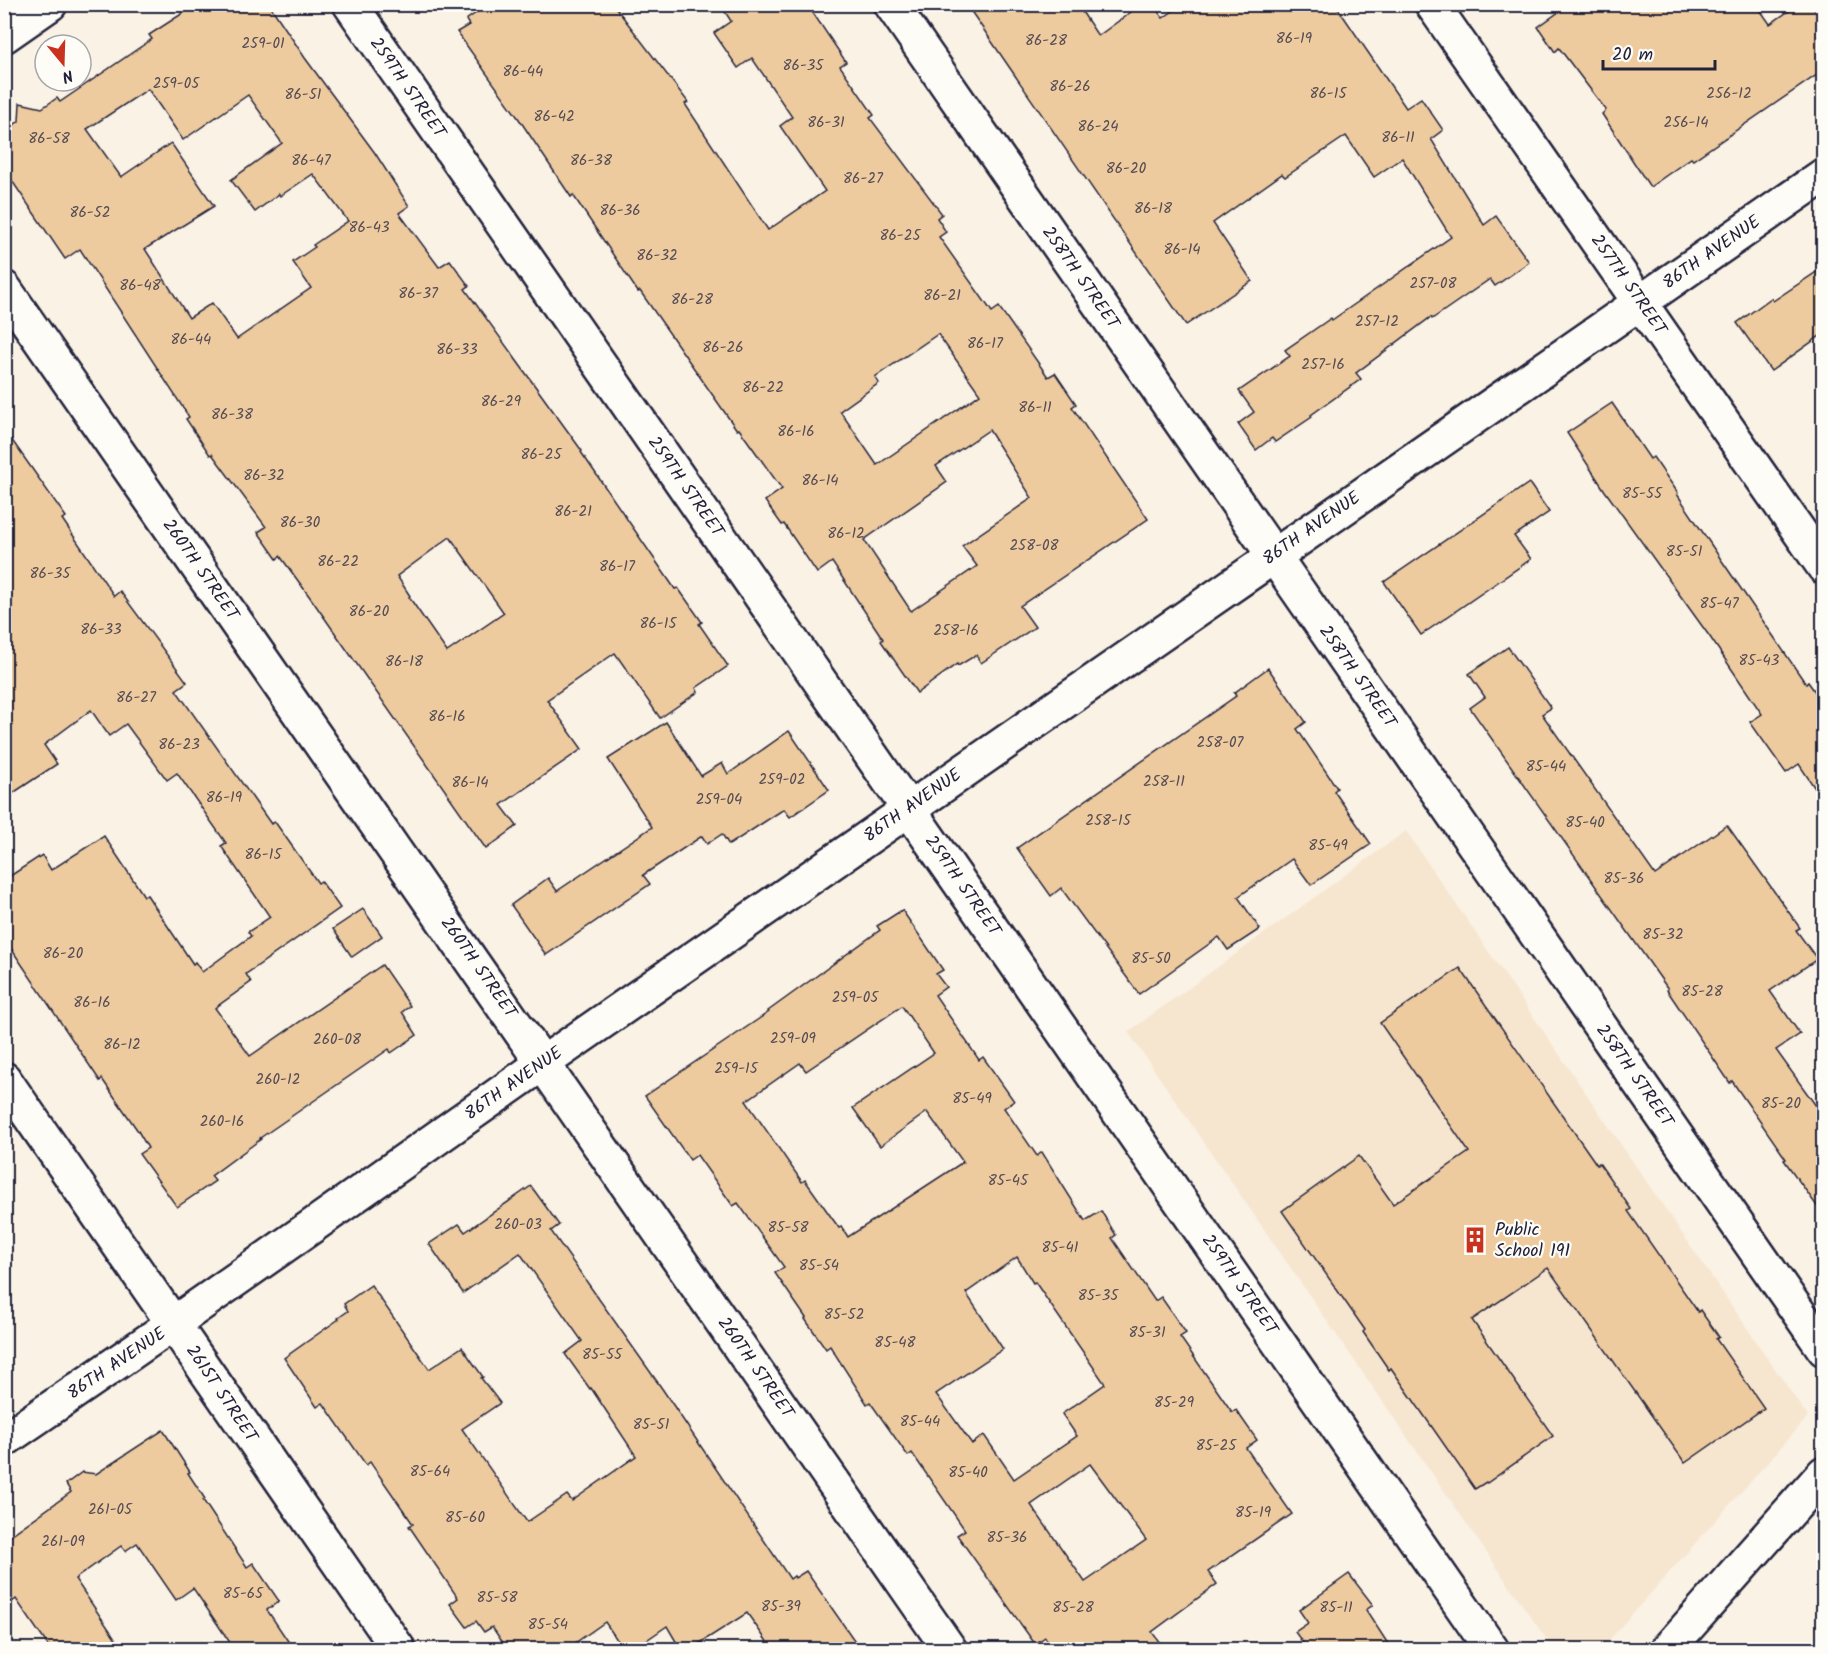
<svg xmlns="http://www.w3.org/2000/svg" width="1828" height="1654" viewBox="0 0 1828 1654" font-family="Kalam,sans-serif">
<rect width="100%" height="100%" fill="#faf2e5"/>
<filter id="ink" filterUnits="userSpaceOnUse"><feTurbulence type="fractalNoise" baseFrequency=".0167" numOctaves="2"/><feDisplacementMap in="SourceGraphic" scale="12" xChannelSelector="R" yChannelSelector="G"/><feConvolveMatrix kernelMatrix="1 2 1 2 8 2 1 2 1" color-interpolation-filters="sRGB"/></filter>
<g filter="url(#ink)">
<polygon fill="#f6e6d0" points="1406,831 1808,1417 1601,1649 1553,1649 1128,1032"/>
<g fill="#eecb9f" stroke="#22223b" stroke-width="1.5" fill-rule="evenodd">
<path d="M 197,4 L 269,4 L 305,58 L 375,153 L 409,206 L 399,213 L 439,267 L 450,260 L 469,286 L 465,289 L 582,451 L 581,452 L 675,589 L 678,588 L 702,622 L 699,624 L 728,666 L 696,688 L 698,692 L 660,718 L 615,653 L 547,700 L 582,749 L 501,805 L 517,826 L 486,849 L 312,600 L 280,556 L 277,559 L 258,532 L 266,527 L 212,454 L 210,455 L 186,419 L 189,417 L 80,249 L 65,259 L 4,169 L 4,132 L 19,121 L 20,103 L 42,108 L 57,98 L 60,102 L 152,39 L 149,35 ZM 148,89 L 183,140 L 248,95 L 282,143 L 231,180 L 255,212 L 279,194 L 280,196 L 313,174 L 348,221 L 313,245 L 315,247 L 293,262 L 311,288 L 237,339 L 212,303 L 189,318 L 145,249 L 214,206 L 171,143 L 121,177 L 87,129 ZM 450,537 L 504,613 L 447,652 L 409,597 L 410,596 L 397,576 Z"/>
<path d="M 489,4 L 613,4 L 688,102 L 685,104 L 768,230 L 825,191 L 780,126 L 792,117 L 752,58 L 738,68 L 714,33 L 731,21 L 720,4 L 807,4 L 846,62 L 840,66 L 874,115 L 870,118 L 942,214 L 937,218 L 946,232 L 939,237 L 992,312 L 999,307 L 1048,377 L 1055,373 L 1076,404 L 1072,407 L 1148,519 L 1020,606 L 1035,627 L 981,663 L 976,655 L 958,666 L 957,664 L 917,693 L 881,641 L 883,639 L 832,562 L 817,573 L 784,524 L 782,525 L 765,501 L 782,489 L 739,429 L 737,430 L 640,291 L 638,292 L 573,195 L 571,197 L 519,119 L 457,32 L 469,25 L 466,20 ZM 938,334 L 980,394 L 877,465 L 840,411 L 879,383 L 875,377 ZM 989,430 L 1032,498 L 962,546 L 977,566 L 911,611 L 864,540 L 947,482 L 936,466 Z"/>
<polygon points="966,4 1077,4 1098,36 1142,4 1152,4 1163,18 1183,4 1335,4 1406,108 1421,98 1443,130 1431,139 1484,225 1496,216 1529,262 1495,286 1490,279 1432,319 1431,317 1356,373 1361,379 1311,415 1312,417 1275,442 1272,438 1256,450 1238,424 1254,412 1239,391 1290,356 1285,350 1331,318 1332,320 1451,237 1402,158 1374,177 1346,136 1285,177 1282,174 1213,223 1252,281 1186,325"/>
<polygon points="1570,4 1756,4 1770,24 1799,4 1811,4 1824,22 1824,70 1693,160 1691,158 1650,187 1602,114 1606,110 1559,48 1555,52 1538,27"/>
<polygon points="1824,267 1824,333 1771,371 1737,323 1771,298 1773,301"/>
<polygon points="1612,403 1650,459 1653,457 1678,493 1677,494 1720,558 1806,684 1808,682 1824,704 1824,802 1799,764 1786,773 1750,722 1762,714 1710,637 1605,491 1567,433"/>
<polygon points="4,429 66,517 62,519 114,596 120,591 187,682 176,690 271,824 275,822 318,883 321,881 340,908 246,974 251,982 215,1008 250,1056 382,965 410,1006 402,1012 417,1035 391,1053 389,1049 260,1138 261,1139 211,1176 215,1181 177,1207 139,1154 148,1148 138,1131 102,1079 100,1081 4,938 4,880 42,855 51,870 104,836 144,896 147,895 193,964 195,962 202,972 251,936 248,932 270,917 221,846 226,843 177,773 167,780 126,724 109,736 91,710 44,745 57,764 4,799"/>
<polygon points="1529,483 1549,512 1514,536 1531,559 1421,635 1384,582"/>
<polygon points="1508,647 1551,708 1542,714 1655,875 1727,825 1800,928 1796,930 1817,959 1770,991 1800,1034 1776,1050 1824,1117 1824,1216 1784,1160 1786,1159 1732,1081 1730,1083 1667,990 1668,989 1470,708 1485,697 1469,674"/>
<polygon points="1268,668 1306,722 1297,729 1337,788 1334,791 1371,844 1311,885 1292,859 1238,897 1260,929 1228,950 1219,937 1139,994 1061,888 1051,896 1017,848 1236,696 1234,693"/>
<polygon points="666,722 701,776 722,763 728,774 789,731 829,790 790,817 784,809 729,845 722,834 707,844 702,836 643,875 650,884 546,955 511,905 548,878 557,891 652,827 608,759"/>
<polygon points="363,909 382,936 352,957 333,929"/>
<path d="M 902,910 L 943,970 L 936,974 L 946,987 L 935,995 L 979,1060 L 983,1057 L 1014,1101 L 1004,1108 L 1037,1156 L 1042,1152 L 1085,1221 L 1101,1211 L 1116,1235 L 1112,1238 L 1155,1301 L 1161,1297 L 1186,1333 L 1180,1337 L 1232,1412 L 1236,1410 L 1257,1440 L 1246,1448 L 1292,1514 L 1208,1572 L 1217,1584 L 1152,1632 L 1165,1650 L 1054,1650 L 1045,1637 L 1035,1644 L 957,1535 L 965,1530 L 912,1453 L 908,1456 L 870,1402 L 867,1404 L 830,1346 L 826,1349 L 805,1319 L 806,1318 L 775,1273 L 784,1267 L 738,1203 L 733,1206 L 697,1155 L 690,1160 L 645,1096 L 769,1012 L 768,1011 L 880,930 L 877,926 ZM 902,1006 L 934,1053 L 853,1108 L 880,1146 L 927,1112 L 963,1162 L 848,1237 L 841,1226 L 839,1228 L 805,1180 L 802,1182 L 746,1101 L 800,1063 L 806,1071 ZM 1017,1257 L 1033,1283 L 1035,1282 L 1105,1384 L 1062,1414 L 1077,1436 L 1014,1479 L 984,1435 L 972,1444 L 936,1394 L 1003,1349 L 966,1293 ZM 1090,1464 L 1146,1540 L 1085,1582 L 1031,1505 Z"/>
<polygon points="1460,968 1597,1165 1599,1163 1631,1209 1628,1211 1698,1312 1700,1310 1719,1337 1716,1339 1764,1408 1685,1463 1548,1268 1472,1320 1553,1436 1487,1483 1486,1482 1475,1489 1391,1368 1389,1370 1363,1332 1365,1330 1282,1211 1359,1156 1393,1204 1469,1152 1380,1023"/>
<polygon points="531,1186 559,1225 551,1231 663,1390 790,1579 794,1576 795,1578 806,1571 861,1650 773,1650 747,1613 689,1650 681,1650 667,1626 632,1650 624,1650 605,1622 565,1650 508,1650 492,1627 484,1632 476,1621 467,1627 450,1604 458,1598 409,1526 413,1524 370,1462 366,1465 323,1403 317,1407 284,1358 339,1319 338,1318 348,1311 344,1304 371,1285 429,1369 462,1347 483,1377 481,1378 500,1403 462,1429 527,1522 567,1495 572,1501 636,1456 591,1388 590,1389 565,1354 582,1341 520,1253 463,1293 429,1244 459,1224 465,1232"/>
<polygon points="163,1430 190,1472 188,1473 205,1499 203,1500 247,1567 253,1563 279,1601 267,1610 294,1650 235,1650 193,1588 176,1600 137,1543 125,1551 121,1546 75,1579 123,1650 51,1650 16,1599 4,1608 4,1540 71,1492 66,1484 82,1472 96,1474"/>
<polygon points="1349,1574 1373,1605 1366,1610 1392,1650 1308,1650 1295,1632 1308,1623 1299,1610"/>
</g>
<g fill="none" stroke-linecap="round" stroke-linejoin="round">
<g stroke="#22223b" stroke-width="38">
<g id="minor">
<polyline points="350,4 1492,1650"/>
<polyline points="891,4 1824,1349"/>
<polyline points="1432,4 1824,567"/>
<polyline points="4,36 50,4"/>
<polyline points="4,288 950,1650"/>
<path d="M 4,1079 C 136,1269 266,1460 399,1650"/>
<path d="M 4,1440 C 198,1309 387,1172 579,1038 C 994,750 1409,463 1824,175"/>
<polyline points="1667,1650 1824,1473"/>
</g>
</g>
<use href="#minor" stroke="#fdfcf7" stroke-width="33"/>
</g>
</g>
<defs>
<g id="building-bare" transform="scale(2.07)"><path d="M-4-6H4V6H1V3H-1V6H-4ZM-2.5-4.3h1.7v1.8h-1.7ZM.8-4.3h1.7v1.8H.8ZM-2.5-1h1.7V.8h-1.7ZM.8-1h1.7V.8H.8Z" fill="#c8321e" stroke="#fdfcf7" stroke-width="2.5" paint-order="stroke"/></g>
</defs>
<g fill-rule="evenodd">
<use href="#building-bare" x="1475" y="1240"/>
</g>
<g text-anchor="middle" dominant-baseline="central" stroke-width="4.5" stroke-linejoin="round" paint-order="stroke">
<g font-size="15" fill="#554c54">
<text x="1294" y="39">86-19</text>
<text x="1046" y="41">86-28</text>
<text x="263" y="44">259-01</text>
<text x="803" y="66">86-35</text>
<text x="523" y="72">86-44</text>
<text x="176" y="84">259-05</text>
<text x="1070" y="87">86-26</text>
<text x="1328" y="94">86-15</text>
<text x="1729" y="94">256-12</text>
<text x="303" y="95">86-51</text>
<text x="554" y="117">86-42</text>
<text x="826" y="123">86-31</text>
<text x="1686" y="123">256-14</text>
<text x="1098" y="127">86-24</text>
<text x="1398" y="138">86-11</text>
<text x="49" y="139">86-58</text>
<text x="311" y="161">86-47</text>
<text x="591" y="161">86-38</text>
<text x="1126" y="169">86-20</text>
<text x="863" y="179">86-27</text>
<text x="1153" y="209">86-18</text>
<text x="620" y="211">86-36</text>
<text x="90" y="213">86-52</text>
<text x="369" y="228">86-43</text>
<text x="900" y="236">86-25</text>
<text x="1182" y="250">86-14</text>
<text x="657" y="256">86-32</text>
<text x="1433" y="284">257-08</text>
<text x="140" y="286">86-48</text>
<text x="418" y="294">86-37</text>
<text x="942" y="296">86-21</text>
<text x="692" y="300">86-28</text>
<text x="1377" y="322">257-12</text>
<text x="191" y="340">86-44</text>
<text x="985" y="344">86-17</text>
<text x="723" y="348">86-26</text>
<text x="457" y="350">86-33</text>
<text x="1323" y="365">257-16</text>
<text x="763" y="388">86-22</text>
<text x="501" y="402">86-29</text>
<text x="1035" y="408">86-11</text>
<text x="232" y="415">86-38</text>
<text x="796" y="432">86-16</text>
<text x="541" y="455">86-25</text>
<text x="264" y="476">86-32</text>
<text x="820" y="481">86-14</text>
<text x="1642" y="494">85-55</text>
<text x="573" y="512">86-21</text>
<text x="300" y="523">86-30</text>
<text x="846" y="534">86-12</text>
<text x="1034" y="546">258-08</text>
<text x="1684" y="552">85-51</text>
<text x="338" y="562">86-22</text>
<text x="617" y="567">86-17</text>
<text x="50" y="574">86-35</text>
<text x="1719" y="604">85-47</text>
<text x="369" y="612">86-20</text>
<text x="658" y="624">86-15</text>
<text x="101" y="630">86-33</text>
<text x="956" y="631">258-16</text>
<text x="1759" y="661">85-43</text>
<text x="404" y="662">86-18</text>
<text x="136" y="698">86-27</text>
<text x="447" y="717">86-16</text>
<text x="1220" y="743">258-07</text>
<text x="179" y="745">86-23</text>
<text x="1546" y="767">85-44</text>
<text x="782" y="780">259-02</text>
<text x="1164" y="782">258-11</text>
<text x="470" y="783">86-14</text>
<text x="224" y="798">86-19</text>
<text x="719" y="800">259-04</text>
<text x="1108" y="821">258-15</text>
<text x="1585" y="823">85-40</text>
<text x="1328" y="846">85-49</text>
<text x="263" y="855">86-15</text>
<text x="1624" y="879">85-36</text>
<text x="1663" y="935">85-32</text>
<text x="63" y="954">86-20</text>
<text x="1151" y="959">85-50</text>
<text x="1702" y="992">85-28</text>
<text x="855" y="998">259-05</text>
<text x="92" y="1003">86-16</text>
<text x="793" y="1039">259-09</text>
<text x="337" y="1040">260-08</text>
<text x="122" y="1045">86-12</text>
<text x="736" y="1069">259-15</text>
<text x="278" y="1080">260-12</text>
<text x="972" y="1099">85-49</text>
<text x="1781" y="1104">85-20</text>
<text x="222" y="1122">260-16</text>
<text x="1008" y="1181">85-45</text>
<text x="518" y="1225">260-03</text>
<text x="788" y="1228">85-58</text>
<text x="1060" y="1248">85-41</text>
<text x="819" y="1266">85-54</text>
<text x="1098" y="1296">85-35</text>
<text x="844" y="1315">85-52</text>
<text x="1147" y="1333">85-31</text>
<text x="895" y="1343">85-48</text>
<text x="602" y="1355">85-55</text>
<text x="1174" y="1403">85-29</text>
<text x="920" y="1422">85-44</text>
<text x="651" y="1425">85-51</text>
<text x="1216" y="1446">85-25</text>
<text x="430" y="1472">85-64</text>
<text x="968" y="1473">85-40</text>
<text x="110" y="1510">261-05</text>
<text x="1253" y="1513">85-19</text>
<text x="465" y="1518">85-60</text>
<text x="1007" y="1538">85-36</text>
<text x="63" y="1542">261-09</text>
<text x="243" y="1594">85-65</text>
<text x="497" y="1598">85-58</text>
<text x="781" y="1607">85-39</text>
<text x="1073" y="1608">85-28</text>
<text x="1336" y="1608">85-11</text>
<text x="548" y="1625">85-54</text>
</g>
<g font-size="18" fill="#22223b" stroke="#fdfcf7">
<text transform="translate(407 88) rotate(55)">259TH STREET</text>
<text transform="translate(1712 253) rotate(-35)">86TH AVENUE</text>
<text transform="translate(1080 278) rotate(55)">258TH STREET</text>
<text transform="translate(1628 285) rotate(55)">257TH STREET</text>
<text transform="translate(685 487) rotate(55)">259TH STREET</text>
<text transform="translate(1312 529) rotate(-35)">86TH AVENUE</text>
<text transform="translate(200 570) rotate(55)">260TH STREET</text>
<text transform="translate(1357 677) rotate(55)">258TH STREET</text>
<text transform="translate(913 806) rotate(-35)">86TH AVENUE</text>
<text transform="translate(962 886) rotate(55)">259TH STREET</text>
<text transform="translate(478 968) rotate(55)">260TH STREET</text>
<text transform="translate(1634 1076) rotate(55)">258TH STREET</text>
<text transform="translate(514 1084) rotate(-35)">86TH AVENUE</text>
<text transform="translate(1239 1285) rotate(55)">259TH STREET</text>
<text transform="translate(117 1364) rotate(-34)">86TH AVENUE</text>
<text transform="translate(755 1368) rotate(55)">260TH STREET</text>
<text transform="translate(221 1394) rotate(56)">261ST STREET</text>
</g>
<g font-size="18" fill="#22223b" stroke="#fdfcf7" text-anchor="start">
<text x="1495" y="1230">Public<tspan x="1495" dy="21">School 191</tspan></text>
</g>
</g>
<rect width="1828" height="1654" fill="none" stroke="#fdfcf7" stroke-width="24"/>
<rect x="12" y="12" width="1804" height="1630" fill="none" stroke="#22223b" stroke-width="2" filter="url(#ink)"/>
<g transform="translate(63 63) rotate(161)"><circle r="28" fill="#fdfcf7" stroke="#a5a5ac" stroke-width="1.5"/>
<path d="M0-4.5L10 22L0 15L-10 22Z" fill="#c8321e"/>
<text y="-9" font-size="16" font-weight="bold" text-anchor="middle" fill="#22223b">N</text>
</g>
<path d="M1603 60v9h112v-9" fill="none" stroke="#22223b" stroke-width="3"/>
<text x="1612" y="60" font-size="18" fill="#22223b" stroke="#fdfcf7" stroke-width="4.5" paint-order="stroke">20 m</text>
</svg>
